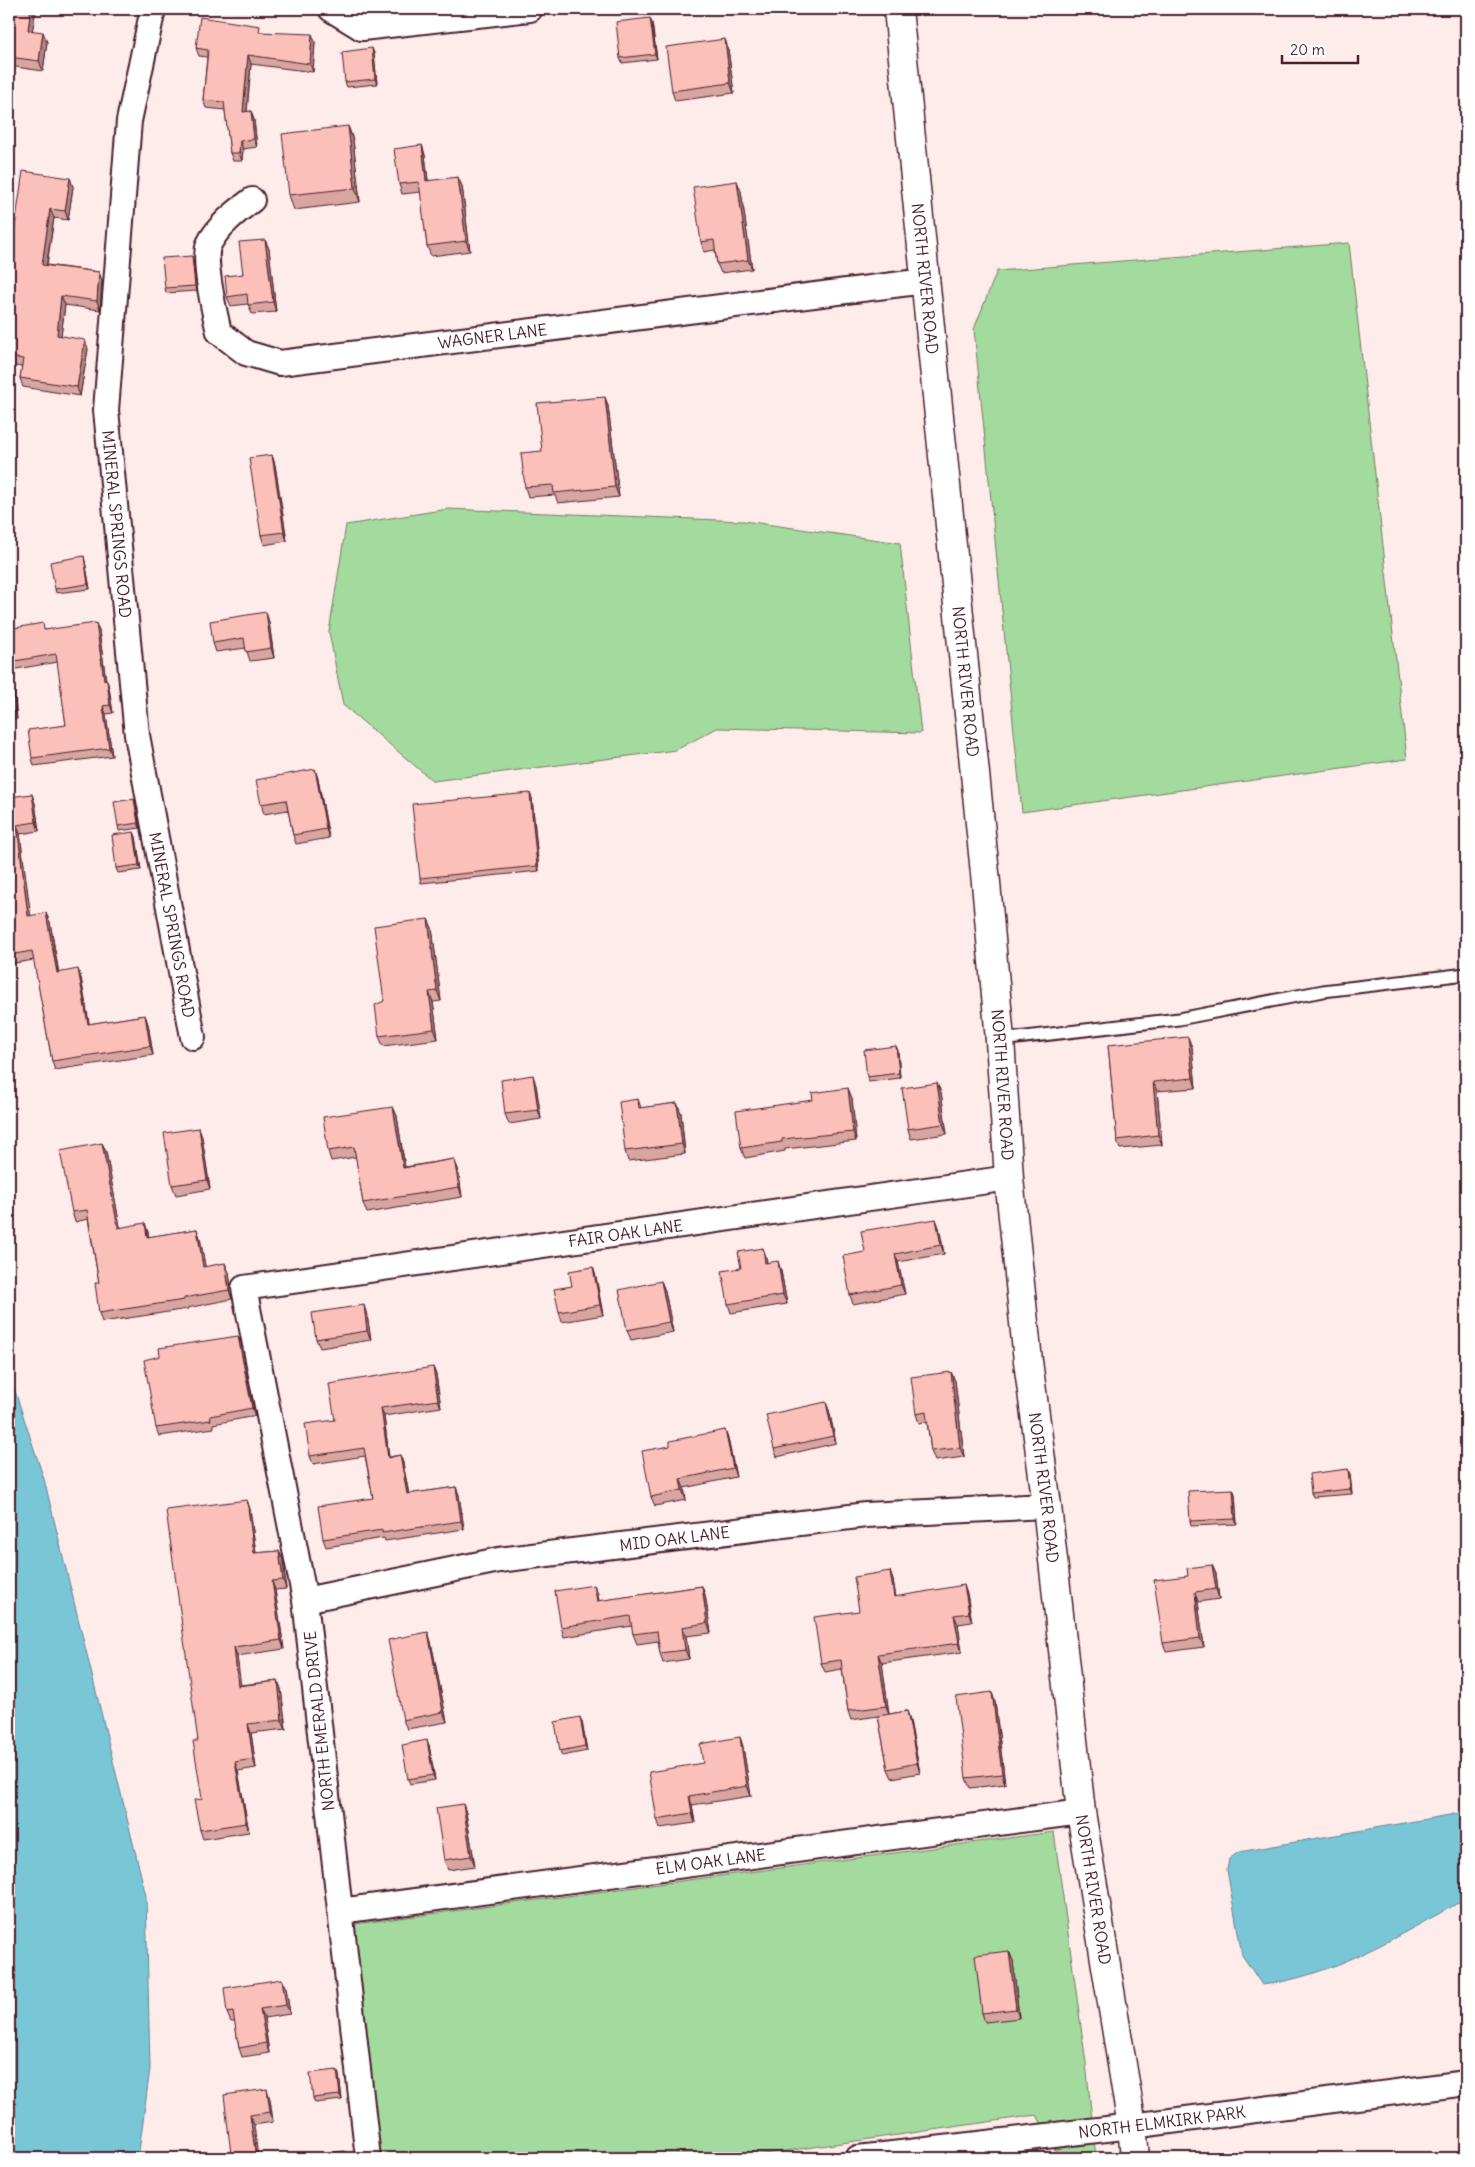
<svg xmlns="http://www.w3.org/2000/svg" width="1475" height="2167" viewBox="0 0 1475 2167" font-family="Delius,sans-serif">
<rect width="100%" height="100%" fill="#feeceb"/>
<filter id="ink" filterUnits="userSpaceOnUse"><feTurbulence type="fractalNoise" baseFrequency=".02" numOctaves="2"/><feDisplacementMap in="SourceGraphic" scale="10" xChannelSelector="R" yChannelSelector="G"/><feConvolveMatrix kernelMatrix="1 2 1 2 8 2 1 2 1" color-interpolation-filters="sRGB"/></filter>
<g filter="url(#ink)">
<g fill="#a3da9e" stroke="#767c64">
<polygon points="1349,243 1407,759 1022,812 974,329 997,271"/>
<polygon points="448,509 744,521 900,543 921,733 717,728 676,750 433,781 343,705 329,632 346,525"/>
<polygon points="1054,1832 1086,2063 1096,2158 1056,2158 1056,2152 1037,2115 737,2158 380,2158 354,1924"/>
</g>
<g fill="#79c6d7" stroke="#668392">
<polygon points="9,1373 44,1479 146,1896 150,2069 138,2158 9,2158"/>
<path d="M 1466,1812 L 1466,1897 L 1453,1906 C 1392,1939 1332,1976 1262,1985 L 1242,1955 L 1227,1870 L 1229,1859 L 1239,1852 Z"/>
</g>
<g fill="none" stroke-linecap="round" stroke-linejoin="round">
<g stroke="#4a1f2b" stroke-width="15">
<polyline id="service" points="1000,1040 1179,1019 1323,991 1466,974"/>
</g>
<g stroke="#4a1f2b" stroke-width="28">
<g id="minor">
<path id="s1" d="M 153,9 L 129,121 L 106,410 L 137,735 L 193,1037"/>
<polyline points="331,9 362,28"/>
<polyline points="362,28 530,9"/>
<path id="s2" d="M 252,200 C 236,212 218,226 209,244 C 202,258 215,315 219,332 L 246,353 L 280,363 L 925,281"/>
<path id="s3" d="M 305,1600 L 499,1560 L 866,1515 L 1047,1506"/>
<path id="s4" d="M 340,1911 L 1081,1812"/>
<path id="s5" d="M 368,2158 L 305,1600 L 244,1288 L 1009,1178"/>
<path id="s6" d="M 858,2158 L 1132,2126 L 1466,2083"/>
</g>
</g>
<g stroke="#4a1f2b" stroke-width="31">
<g id="tertiary">
<path id="s7" d="M 898,9 L 986,883 L 1000,1040 L 1009,1178 L 1028,1361 L 1047,1506 L 1081,1812 L 1132,2126 L 1135,2158"/>
</g>
</g>
<use href="#service" stroke="#fff" stroke-width="11"/>
<use href="#minor" stroke="#fff" stroke-width="24"/>
<use href="#tertiary" stroke="#fff" stroke-width="28"/>
</g>
<g fill="#d9a5a1" stroke="#4a1f2b">
<polygon points="9,9 36,9 32,31 47,42 43,71 9,66"/>
<polygon points="652,23 657,59 622,63 620,58"/>
<polygon points="262,32 315,42 313,72 251,64 247,112 251,111 254,120 257,147 243,149 242,161 233,161 230,153 225,110 206,108 203,100 207,57 199,56 196,48"/>
<polygon points="725,39 728,49 734,93 675,101 672,91"/>
<polygon points="374,53 377,84 347,87 345,82"/>
<polygon points="348,126 353,140 360,202 294,210 289,195"/>
<polygon points="422,145 425,155 428,180 462,186 470,251 431,256 427,246 421,192 402,194 399,184"/>
<polygon points="70,178 73,187 68,220 54,218 47,265 99,272 102,281 100,310 65,305 61,336 88,349 80,396 23,387 20,378 22,367 9,365 9,261 10,261"/>
<polygon points="741,191 752,269 721,273 717,264 715,250 704,252 701,242"/>
<polygon points="265,240 269,249 276,312 252,314 248,304 231,306 227,297"/>
<polygon points="193,260 197,291 166,293 165,288"/>
<polygon points="605,397 608,406 619,497 558,503 555,495 528,497 525,487 542,451"/>
<polygon points="272,455 275,465 287,541 264,545 261,535"/>
<polygon points="85,561 90,589 56,593 55,589"/>
<polygon points="269,622 274,658 250,661 246,648 216,652 213,643"/>
<polygon points="9,629 99,631 106,680 107,680 109,688 113,713 106,714 112,756 34,766 32,758 66,725 58,662 10,670 9,666"/>
<polygon points="9,674 13,684 17,719 9,720"/>
<polygon points="315,769 318,779 329,838 296,844 293,835 288,810 264,814 261,804"/>
<polygon points="9,797 35,803 39,831 20,834 30,916 50,922 59,973 81,978 89,1024 145,1015 148,1024 153,1055 55,1070 52,1061 34,960 9,964"/>
<polygon points="532,798 539,871 421,883 420,878"/>
<polygon points="136,804 140,828 119,831 118,826"/>
<polygon points="134,832 136,837 141,870 118,873 116,868"/>
<polygon points="428,919 432,928 441,1001 433,1002 438,1039 383,1046 379,1036 384,1001"/>
<polygon points="1108,1045 1192,1047 1196,1088 1157,1091 1162,1145 1120,1149 1117,1140"/>
<polygon points="896,1046 898,1051 900,1078 869,1082 867,1077"/>
<polygon points="536,1085 541,1119 509,1124 505,1114"/>
<polygon points="941,1092 947,1134 911,1139 908,1129"/>
<polygon points="852,1098 856,1141 785,1149 785,1151 745,1158 741,1148"/>
<polygon points="638,1099 641,1108 677,1103 681,1113 685,1154 628,1161 625,1151"/>
<polygon points="393,1107 397,1116 405,1167 454,1159 458,1169 462,1197 367,1213 363,1203 356,1157 331,1161 328,1151"/>
<polygon points="202,1137 210,1189 176,1195 172,1185"/>
<polygon points="102,1143 106,1152 120,1227 148,1232 149,1237 197,1229 200,1238 205,1267 229,1272 232,1299 187,1308 188,1309 102,1322 99,1313 99,1283 88,1219 75,1222 72,1212"/>
<polygon points="939,1227 944,1254 898,1262 905,1294 853,1304 850,1295 865,1252"/>
<polygon points="763,1248 766,1257 767,1263 781,1271 787,1304 731,1313 728,1304 741,1268"/>
<polygon points="593,1267 596,1277 603,1315 562,1322 559,1312 572,1286"/>
<polygon points="661,1281 665,1291 673,1332 631,1340 627,1330"/>
<polygon points="367,1315 371,1340 320,1348 316,1339"/>
<polygon points="241,1343 255,1416 213,1424 214,1428 159,1436 156,1428"/>
<polygon points="433,1367 436,1375 441,1407 384,1416 389,1457 400,1455 403,1463 409,1494 456,1487 459,1495 464,1529 385,1541 384,1538 326,1547 323,1539 373,1498 365,1456 313,1464 310,1456 335,1420"/>
<polygon points="951,1372 955,1381 964,1457 935,1461 931,1451 927,1422 919,1423 916,1414"/>
<polygon points="829,1410 836,1443 777,1457 774,1449"/>
<polygon points="725,1430 728,1439 736,1477 684,1488 686,1500 655,1506 651,1497 670,1446"/>
<polygon points="1350,1474 1352,1494 1313,1497 1311,1493"/>
<polygon points="1233,1489 1235,1494 1237,1524 1191,1526 1190,1521"/>
<polygon points="247,1500 250,1509 256,1553 279,1551 283,1560 286,1589 275,1590 284,1649 237,1656 240,1685 278,1681 281,1689 286,1729 251,1733 256,1768 238,1771 249,1832 203,1839 200,1830 202,1799 198,1741"/>
<polygon points="1212,1565 1216,1574 1219,1599 1198,1602 1204,1647 1166,1652 1163,1643"/>
<polygon points="893,1580 896,1597 967,1594 972,1622 958,1624 962,1652 882,1663 889,1714 907,1711 910,1721 920,1773 892,1778 888,1769 878,1716 851,1720 848,1711 842,1669 825,1672 821,1663"/>
<polygon points="594,1585 598,1594 599,1601 702,1586 705,1595 711,1633 686,1636 689,1659 663,1663 660,1653 658,1641 637,1644 633,1634 632,1626 564,1637 561,1627"/>
<polygon points="428,1632 431,1642 447,1722 407,1729 403,1720"/>
<polygon points="995,1702 1005,1784 970,1788 966,1778"/>
<polygon points="582,1722 587,1751 562,1756 560,1751"/>
<polygon points="740,1737 743,1747 751,1796 692,1805 695,1823 660,1828 657,1819 703,1763"/>
<polygon points="429,1745 435,1780 410,1784 408,1779"/>
<polygon points="463,1804 466,1813 475,1866 448,1870 444,1860"/>
<polygon points="1009,1951 1013,1961 1019,2018 985,2022 982,2013"/>
<polygon points="282,1979 286,1988 290,2014 264,2018 269,2053 242,2057 239,2048 235,2022 231,2022 227,2013"/>
<polygon points="337,2070 339,2075 342,2100 315,2103 313,2098"/>
<polygon points="224,2095 270,2099 273,2122 254,2125"/>
</g>
<g fill="#b08683" stroke="#4a1f2b">
<polygon points="31,9 36,9 31,39 28,30"/>
<polygon points="650,18 652,23 657,59 655,54"/>
<polygon points="43,32 47,42 43,71 39,61"/>
<polygon points="312,34 315,42 313,72 310,64"/>
<polygon points="725,39 728,49 734,93 730,83"/>
<polygon points="372,48 374,53 377,84 375,79"/>
<polygon points="248,55 251,64 246,120 243,112"/>
<polygon points="251,111 254,120 257,147 254,139"/>
<polygon points="348,126 353,140 360,202 355,188"/>
<polygon points="240,141 243,149 242,161 239,153"/>
<polygon points="422,145 425,155 429,190 426,181"/>
<polygon points="458,177 462,186 470,251 466,241"/>
<polygon points="70,178 73,187 68,220 65,211"/>
<polygon points="737,181 741,191 752,269 748,260"/>
<polygon points="50,209 54,218 45,274 42,265"/>
<polygon points="265,240 269,249 276,312 273,302"/>
<polygon points="192,256 193,260 197,291 195,286"/>
<polygon points="99,272 102,281 100,310 97,301"/>
<polygon points="61,296 65,305 60,344 57,335"/>
<polygon points="85,340 88,349 80,396 77,387"/>
<polygon points="605,397 608,406 619,497 615,487"/>
<polygon points="9,401 11,406 9,421"/>
<polygon points="272,455 275,465 287,541 284,532"/>
<polygon points="84,556 85,561 90,589 88,584"/>
<polygon points="266,612 269,622 274,658 271,648"/>
<polygon points="96,623 99,631 107,688 104,680"/>
<polygon points="9,674 13,684 17,719 14,709"/>
<polygon points="107,680 109,688 113,713 110,705"/>
<polygon points="103,706 106,714 112,756 109,748"/>
<polygon points="315,769 318,779 329,838 326,829"/>
<polygon points="530,793 532,798 539,871 537,866"/>
<polygon points="32,794 35,803 39,831 36,822"/>
<polygon points="134,799 136,804 140,828 138,823"/>
<polygon points="17,825 20,834 32,925 28,916"/>
<polygon points="134,832 136,837 141,870 139,865"/>
<polygon points="46,913 50,922 60,982 57,973"/>
<polygon points="428,919 432,928 441,1001 437,991"/>
<polygon points="78,969 81,978 91,1033 88,1024"/>
<polygon points="429,992 433,1002 438,1039 434,1029"/>
<polygon points="145,1015 148,1024 153,1055 150,1046"/>
<polygon points="1188,1037 1192,1047 1196,1088 1193,1078"/>
<polygon points="896,1046 898,1051 900,1078 899,1073"/>
<polygon points="533,1075 536,1085 541,1119 538,1110"/>
<polygon points="1153,1082 1157,1091 1162,1145 1158,1135"/>
<polygon points="937,1083 941,1092 947,1134 943,1124"/>
<polygon points="848,1088 852,1098 856,1141 853,1132"/>
<polygon points="677,1103 681,1113 685,1154 682,1144"/>
<polygon points="393,1107 397,1116 406,1177 403,1168"/>
<polygon points="199,1128 202,1137 210,1189 207,1180"/>
<polygon points="102,1143 106,1152 122,1237 118,1228"/>
<polygon points="454,1159 458,1169 462,1197 459,1187"/>
<polygon points="936,1219 939,1227 944,1254 941,1245"/>
<polygon points="145,1223 148,1232 150,1246 147,1237"/>
<polygon points="197,1229 200,1238 207,1276 203,1267"/>
<polygon points="763,1248 766,1257 769,1273 765,1263"/>
<polygon points="895,1254 898,1262 905,1294 901,1285"/>
<polygon points="778,1261 781,1271 787,1304 783,1295"/>
<polygon points="225,1263 229,1272 232,1299 229,1290"/>
<polygon points="593,1267 596,1277 603,1315 600,1305"/>
<polygon points="661,1281 665,1291 673,1332 669,1322"/>
<polygon points="364,1305 367,1315 371,1340 367,1331"/>
<polygon points="238,1336 241,1343 255,1416 252,1408"/>
<polygon points="433,1367 436,1375 441,1407 438,1400"/>
<polygon points="951,1372 955,1381 964,1457 960,1448"/>
<polygon points="826,1402 829,1410 836,1443 833,1436"/>
<polygon points="381,1408 384,1416 390,1466 388,1458"/>
<polygon points="725,1430 728,1439 736,1477 733,1468"/>
<polygon points="400,1455 403,1463 410,1502 407,1494"/>
<polygon points="1348,1469 1350,1474 1352,1494 1350,1489"/>
<polygon points="680,1479 684,1488 686,1500 682,1490"/>
<polygon points="456,1487 459,1495 464,1529 461,1521"/>
<polygon points="1233,1489 1235,1494 1237,1524 1235,1519"/>
<polygon points="247,1500 250,1509 257,1562 254,1553"/>
<polygon points="279,1551 283,1560 286,1589 283,1580"/>
<polygon points="1212,1565 1216,1574 1219,1599 1216,1589"/>
<polygon points="890,1571 893,1580 897,1606 894,1597"/>
<polygon points="272,1581 275,1590 284,1649 281,1640"/>
<polygon points="594,1585 598,1594 600,1610 597,1601"/>
<polygon points="964,1585 967,1594 972,1622 969,1613"/>
<polygon points="702,1586 705,1595 711,1633 707,1623"/>
<polygon points="1195,1592 1198,1602 1204,1647 1200,1638"/>
<polygon points="954,1615 958,1624 962,1652 959,1643"/>
<polygon points="682,1627 686,1636 689,1659 685,1650"/>
<polygon points="428,1632 431,1642 447,1722 443,1712"/>
<polygon points="234,1647 237,1656 242,1694 238,1686"/>
<polygon points="878,1654 882,1663 889,1715 886,1706"/>
<polygon points="278,1681 281,1689 286,1729 282,1720"/>
<polygon points="992,1692 995,1702 1005,1784 1002,1774"/>
<polygon points="907,1711 910,1721 920,1773 917,1763"/>
<polygon points="580,1717 582,1722 587,1751 585,1746"/>
<polygon points="248,1724 251,1733 256,1768 253,1759"/>
<polygon points="740,1737 743,1747 751,1796 747,1786"/>
<polygon points="427,1740 429,1745 435,1780 433,1775"/>
<polygon points="235,1762 238,1771 249,1832 246,1823"/>
<polygon points="689,1796 692,1805 695,1823 692,1813"/>
<polygon points="463,1804 466,1813 475,1866 471,1856"/>
<polygon points="1009,1951 1013,1961 1019,2018 1016,2009"/>
<polygon points="282,1979 286,1988 290,2014 286,2005"/>
<polygon points="260,2009 264,2018 269,2053 266,2043"/>
<polygon points="337,2070 339,2075 342,2100 340,2095"/>
<polygon points="267,2089 270,2099 273,2122 270,2112"/>
<polygon points="250,2115 254,2125 258,2158 256,2158"/>
</g>
<g fill="#fcc0bb" stroke="#4a1f2b">
<polygon points="9,9 31,9 28,30 43,32 39,61 9,57"/>
<polygon points="200,17 260,26 259,32 312,34 310,64 248,55 243,112 251,111 254,139 240,141 239,153 230,153 224,102 203,100 208,50 196,48"/>
<polygon points="650,18 655,54 620,58 616,22"/>
<polygon points="725,39 730,83 672,91 666,47"/>
<polygon points="372,48 375,79 345,82 342,52"/>
<polygon points="348,126 355,188 289,195 282,134"/>
<polygon points="422,145 426,181 458,177 466,241 427,246 419,182 399,184 394,149"/>
<polygon points="23,171 70,178 65,211 50,209 42,265 99,272 97,301 61,296 57,335 85,340 77,387 20,378 23,359 9,357 9,261 10,261"/>
<polygon points="737,181 748,260 717,264 714,240 701,242 693,187"/>
<polygon points="265,240 273,302 248,305 247,294 227,297 225,276 243,274 239,242"/>
<polygon points="192,256 195,286 165,288 162,258"/>
<polygon points="605,397 615,487 554,493 553,485 525,487 521,453 542,451 537,403"/>
<polygon points="272,455 284,532 261,535 249,458"/>
<polygon points="84,556 88,584 55,589 50,562"/>
<polygon points="266,612 271,648 246,652 244,638 213,643 210,621"/>
<polygon points="43,623 44,630 96,623 104,680 107,680 110,705 103,706 109,748 32,758 28,730 66,725 56,654 9,662 9,629"/>
<polygon points="9,674 14,709 9,710"/>
<polygon points="315,769 326,829 293,835 286,800 261,804 256,780"/>
<polygon points="530,793 537,866 420,878 412,804"/>
<polygon points="32,794 36,822 17,825 28,916 46,913 57,973 78,969 88,1024 145,1015 150,1046 52,1061 32,951 9,955 9,797"/>
<polygon points="134,799 138,823 118,826 114,802"/>
<polygon points="134,832 139,865 116,868 112,835"/>
<polygon points="428,919 437,991 429,992 434,1029 379,1036 375,1005 384,1001 374,926"/>
<polygon points="1188,1037 1193,1078 1153,1082 1158,1135 1117,1140 1108,1045"/>
<polygon points="896,1046 899,1073 867,1077 864,1050"/>
<polygon points="533,1075 538,1110 505,1114 501,1080"/>
<polygon points="937,1083 943,1124 908,1129 902,1088"/>
<polygon points="848,1088 853,1132 782,1139 782,1142 741,1148 736,1111 813,1100 812,1093"/>
<polygon points="638,1099 639,1108 677,1103 682,1144 625,1151 619,1102"/>
<polygon points="393,1107 403,1168 454,1159 459,1187 363,1203 354,1147 328,1151 323,1117"/>
<polygon points="199,1128 207,1180 172,1185 164,1133"/>
<polygon points="102,1143 118,1228 145,1223 147,1237 197,1229 203,1267 225,1263 229,1290 184,1298 184,1300 99,1313 95,1283 99,1283 87,1210 72,1212 60,1151"/>
<polygon points="936,1219 941,1245 895,1254 901,1285 850,1295 843,1256 865,1252 861,1231"/>
<polygon points="763,1248 765,1263 778,1261 783,1295 728,1304 722,1271 741,1268 738,1252"/>
<polygon points="593,1267 600,1305 559,1312 554,1289 572,1286 569,1271"/>
<polygon points="661,1281 669,1322 627,1330 619,1290"/>
<polygon points="364,1305 367,1331 316,1339 312,1313"/>
<polygon points="238,1336 252,1408 210,1416 211,1420 156,1428 144,1360 160,1356 159,1348"/>
<polygon points="433,1367 438,1400 381,1408 388,1458 400,1455 407,1494 456,1487 461,1521 382,1533 382,1530 323,1539 318,1506 373,1498 364,1448 310,1456 305,1424 335,1420 329,1384"/>
<polygon points="951,1372 960,1448 931,1451 926,1412 916,1414 911,1377"/>
<polygon points="826,1402 833,1436 774,1449 766,1415"/>
<polygon points="725,1430 733,1468 680,1479 682,1490 651,1497 642,1451 670,1446 670,1441"/>
<polygon points="1348,1469 1350,1489 1311,1493 1309,1474"/>
<polygon points="1233,1489 1235,1519 1190,1521 1188,1491"/>
<polygon points="247,1500 254,1553 279,1551 283,1580 272,1581 281,1640 234,1647 238,1686 278,1681 282,1720 248,1724 253,1759 235,1762 246,1823 200,1830 194,1800 202,1799 193,1741 198,1741 166,1510"/>
<polygon points="1212,1565 1216,1589 1195,1592 1200,1638 1163,1643 1154,1580 1188,1576 1187,1568"/>
<polygon points="890,1571 894,1597 964,1585 969,1613 954,1615 959,1643 878,1654 886,1706 848,1711 841,1660 821,1663 814,1617 859,1611 854,1577"/>
<polygon points="594,1585 597,1601 702,1586 707,1623 682,1627 685,1650 660,1653 657,1631 633,1634 630,1616 561,1627 555,1591"/>
<polygon points="428,1632 443,1712 403,1720 388,1640"/>
<polygon points="992,1692 1002,1774 966,1778 956,1697"/>
<polygon points="907,1711 917,1763 888,1769 878,1716"/>
<polygon points="580,1717 585,1746 560,1751 555,1722"/>
<polygon points="740,1737 747,1786 689,1796 692,1813 657,1819 649,1772 703,1763 700,1744"/>
<polygon points="427,1740 433,1775 408,1779 402,1745"/>
<polygon points="463,1804 471,1856 444,1860 436,1808"/>
<polygon points="1009,1951 1016,2009 982,2013 975,1955"/>
<polygon points="282,1979 286,2005 260,2009 266,2043 239,2048 233,2012 227,2013 224,1988"/>
<polygon points="337,2070 340,2095 313,2098 310,2073"/>
<polygon points="267,2089 270,2112 250,2115 256,2158 203,2158 203,2157 231,2154 224,2095"/>
<polygon points="345,2151 346,2158 318,2158 317,2155"/>
</g>
</g>
<g text-anchor="middle" dominant-baseline="central" stroke-width="4" stroke-linejoin="round" paint-order="stroke">
<g font-size="16" fill="#4a1f2b" stroke="#fff">
<text stroke="none"><textPath href="#s7" startOffset="271">NORTH RIVER ROAD</textPath></text>
<text stroke="none"><textPath href="#s2" startOffset="435">WAGNER LANE</textPath></text>
<text stroke="none"><textPath href="#s1" startOffset="519">MINERAL SPRINGS ROAD</textPath></text>
<text stroke="none"><textPath href="#s7" startOffset="676">NORTH RIVER ROAD</textPath></text>
<text stroke="none"><textPath href="#s1" startOffset="924">MINERAL SPRINGS ROAD</textPath></text>
<text stroke="none"><textPath href="#s7" startOffset="1081">NORTH RIVER ROAD</textPath></text>
<text stroke="none"><textPath href="#s5" startOffset="1265">FAIR OAK LANE</textPath></text>
<text stroke="none"><textPath href="#s7" startOffset="1486">NORTH RIVER ROAD</textPath></text>
<text stroke="none"><textPath href="#s3" startOffset="375">MID OAK LANE</textPath></text>
<text transform="translate(319 1721) rotate(-96)">NORTH EMERALD DRIVE</text>
<text stroke="none"><textPath href="#s4" startOffset="374">ELM OAK LANE</textPath></text>
<text stroke="none"><textPath href="#s7" startOffset="1891">NORTH RIVER ROAD</textPath></text>
<text stroke="none"><textPath href="#s6" startOffset="306">NORTH ELMKIRK PARK</textPath></text>
</g>
</g>
<rect width="1475" height="2167" fill="none" stroke="#fff" stroke-width="30"/>
<rect x="15" y="15" width="1445" height="2137" fill="none" stroke="#4a1f2b" stroke-width="2" filter="url(#ink)"/>
<path d="M1282 55v8h76v-8" fill="none" stroke="#4a1f2b" stroke-width="2.5"/>
<text x="1290" y="55" font-size="15" fill="#4a1f2b" stroke="#ffffff" stroke-width="4" paint-order="stroke">20 m</text>
</svg>
